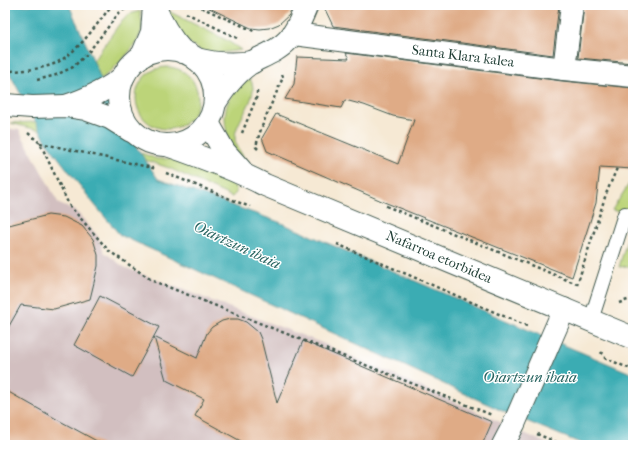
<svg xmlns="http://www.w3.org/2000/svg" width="638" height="450" viewBox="0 0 638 450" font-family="'IM FELL French Canon',serif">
<rect width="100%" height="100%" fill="#fff"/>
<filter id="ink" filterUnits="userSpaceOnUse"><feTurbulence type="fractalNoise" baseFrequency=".025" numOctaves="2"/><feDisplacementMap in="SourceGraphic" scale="8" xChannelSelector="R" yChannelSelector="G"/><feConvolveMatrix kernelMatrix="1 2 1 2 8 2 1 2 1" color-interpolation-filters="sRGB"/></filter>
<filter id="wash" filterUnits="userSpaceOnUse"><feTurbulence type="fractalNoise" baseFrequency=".012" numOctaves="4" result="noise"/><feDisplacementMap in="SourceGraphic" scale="16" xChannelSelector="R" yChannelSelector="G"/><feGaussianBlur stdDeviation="0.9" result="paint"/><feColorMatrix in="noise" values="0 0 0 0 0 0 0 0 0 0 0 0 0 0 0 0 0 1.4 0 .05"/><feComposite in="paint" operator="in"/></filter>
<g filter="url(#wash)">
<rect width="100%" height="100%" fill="#f6e9d4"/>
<polygon fill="#d2bfc0" points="5,128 19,130 59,204 76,211 97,235 104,252 124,267 322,343 500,422 550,445 5,445"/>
<g fill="#bcd479" stroke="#6e8856">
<path d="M 140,11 C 141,16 142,22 142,27 C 140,47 109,73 94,85 L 93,61 L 120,23 L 130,14 Z"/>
<polygon points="168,11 228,41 241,50 220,53 202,51 188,42 176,30"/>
<circle cx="167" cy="98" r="31"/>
<path d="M 250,79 C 262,97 234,120 235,139 C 236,146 241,153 245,159 C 241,156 236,153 233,149 C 229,143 227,135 226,128 C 222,105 231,91 250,79 Z"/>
<polygon points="59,121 157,159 182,158 208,165 236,188 236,193 232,197 169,168 119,151 11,123"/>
<polygon points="633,178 633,216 612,210"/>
<polygon points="633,220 633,266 619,267"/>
</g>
<polygon fill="#3aacb3" stroke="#2c7474" points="5,5 69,5 97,69 113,112 158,179 279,222 540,335 633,374 633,445 585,445 509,414 120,235 94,204 47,143 5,65"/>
<g id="blocks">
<g fill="#dfab86">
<polygon points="203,5 293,5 289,15 279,24 269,28 260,29 251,28"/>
<polygon points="323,5 559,5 553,55 333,26"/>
<polygon points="584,5 633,5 633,63 578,58"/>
<polygon points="346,53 562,81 633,88 633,169 600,167 596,203 572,277 384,202 267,151 262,138 276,114 398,164 414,120 393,116 364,105 345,100 341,108 285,99 294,84 297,57 349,59"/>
<polygon points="48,215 64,217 82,226 93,239 98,255 98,266 90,299 54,309 21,305 5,333 5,226"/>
<polygon points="100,296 159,327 132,377 74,345"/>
<polygon points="230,319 238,319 246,322 258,332 261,339 277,403 303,341 492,422 482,445 248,445 195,416 204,399 166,380 154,337 197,358 207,333 212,327 222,321"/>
<polygon points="5,390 60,421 104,445 5,445"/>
</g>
</g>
</g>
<g filter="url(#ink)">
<use href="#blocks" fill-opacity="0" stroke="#3f574c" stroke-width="1"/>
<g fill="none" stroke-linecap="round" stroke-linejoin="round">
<g stroke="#3f574c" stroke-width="16">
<polyline id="service" points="591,320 625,214"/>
</g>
<g stroke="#3f574c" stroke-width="24">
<g id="minor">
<path d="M 154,5 C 161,23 170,38 183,52"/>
<polyline points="294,34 564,69 633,76"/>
<polyline points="142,56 152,32 154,5"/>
<path d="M 196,59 C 215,64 233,65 253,62"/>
<polyline points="564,69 572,5"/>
<path d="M 215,103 C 225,87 237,71 254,61 C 266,55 279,50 288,40 C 297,31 302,16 307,5"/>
<polyline points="503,445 514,424 564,309"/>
</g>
</g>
<g stroke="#3f574c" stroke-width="24">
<g id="secondary">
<circle cx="167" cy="97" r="48"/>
<polyline points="5,105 32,107 66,106 85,109 110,118 131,131"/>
<path d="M 66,106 C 87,99 106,91 123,77"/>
<polyline points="208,123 224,151 241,170"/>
<path d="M 167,145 C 202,157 232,168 265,185 L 633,338"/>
</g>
</g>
<g stroke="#3f574c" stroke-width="2.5" stroke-dasharray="3 3" stroke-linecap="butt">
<polyline points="196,5 256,32"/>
<polyline points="186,13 237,38"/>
<path d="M 5,71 C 19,71 34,70 48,66 C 74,59 96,25 112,5"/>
<polyline points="37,80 56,75 73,67 87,54 119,13 128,7"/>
<polyline points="28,133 40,143 69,205 109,251 153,281 492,415"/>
<polyline points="242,133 257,96 257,89"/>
<polyline points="40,143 157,169"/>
<path d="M 258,149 L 256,147 C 261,123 274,100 283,77 L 282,74"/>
<polyline points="166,173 250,207"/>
<polyline points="386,206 577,284"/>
<polyline points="337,244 529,327"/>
<polyline points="577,285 606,194 617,168"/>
<polyline points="619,303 633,298"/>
<polyline points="601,352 605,358 633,370"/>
<polyline points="537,434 563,445"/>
</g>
<use href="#service" stroke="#fff" stroke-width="14"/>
<use href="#minor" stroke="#fff" stroke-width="22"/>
<use href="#secondary" stroke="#fff" stroke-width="22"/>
</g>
</g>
<g text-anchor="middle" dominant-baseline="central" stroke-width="3" stroke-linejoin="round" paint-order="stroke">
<g font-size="14" fill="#1f3d34" stroke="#fff">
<text transform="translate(463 56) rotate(7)">Santa Klara kalea</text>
<text transform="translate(439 257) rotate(23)">Nafarroa etorbidea</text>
</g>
<g font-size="15" font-style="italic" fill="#286460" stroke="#fff">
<text transform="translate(237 245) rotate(25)">Oiartzun ibaia</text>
<text x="530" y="377">Oiartzun ibaia</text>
</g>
</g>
<rect width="638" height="450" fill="none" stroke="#fff" stroke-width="20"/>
</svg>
